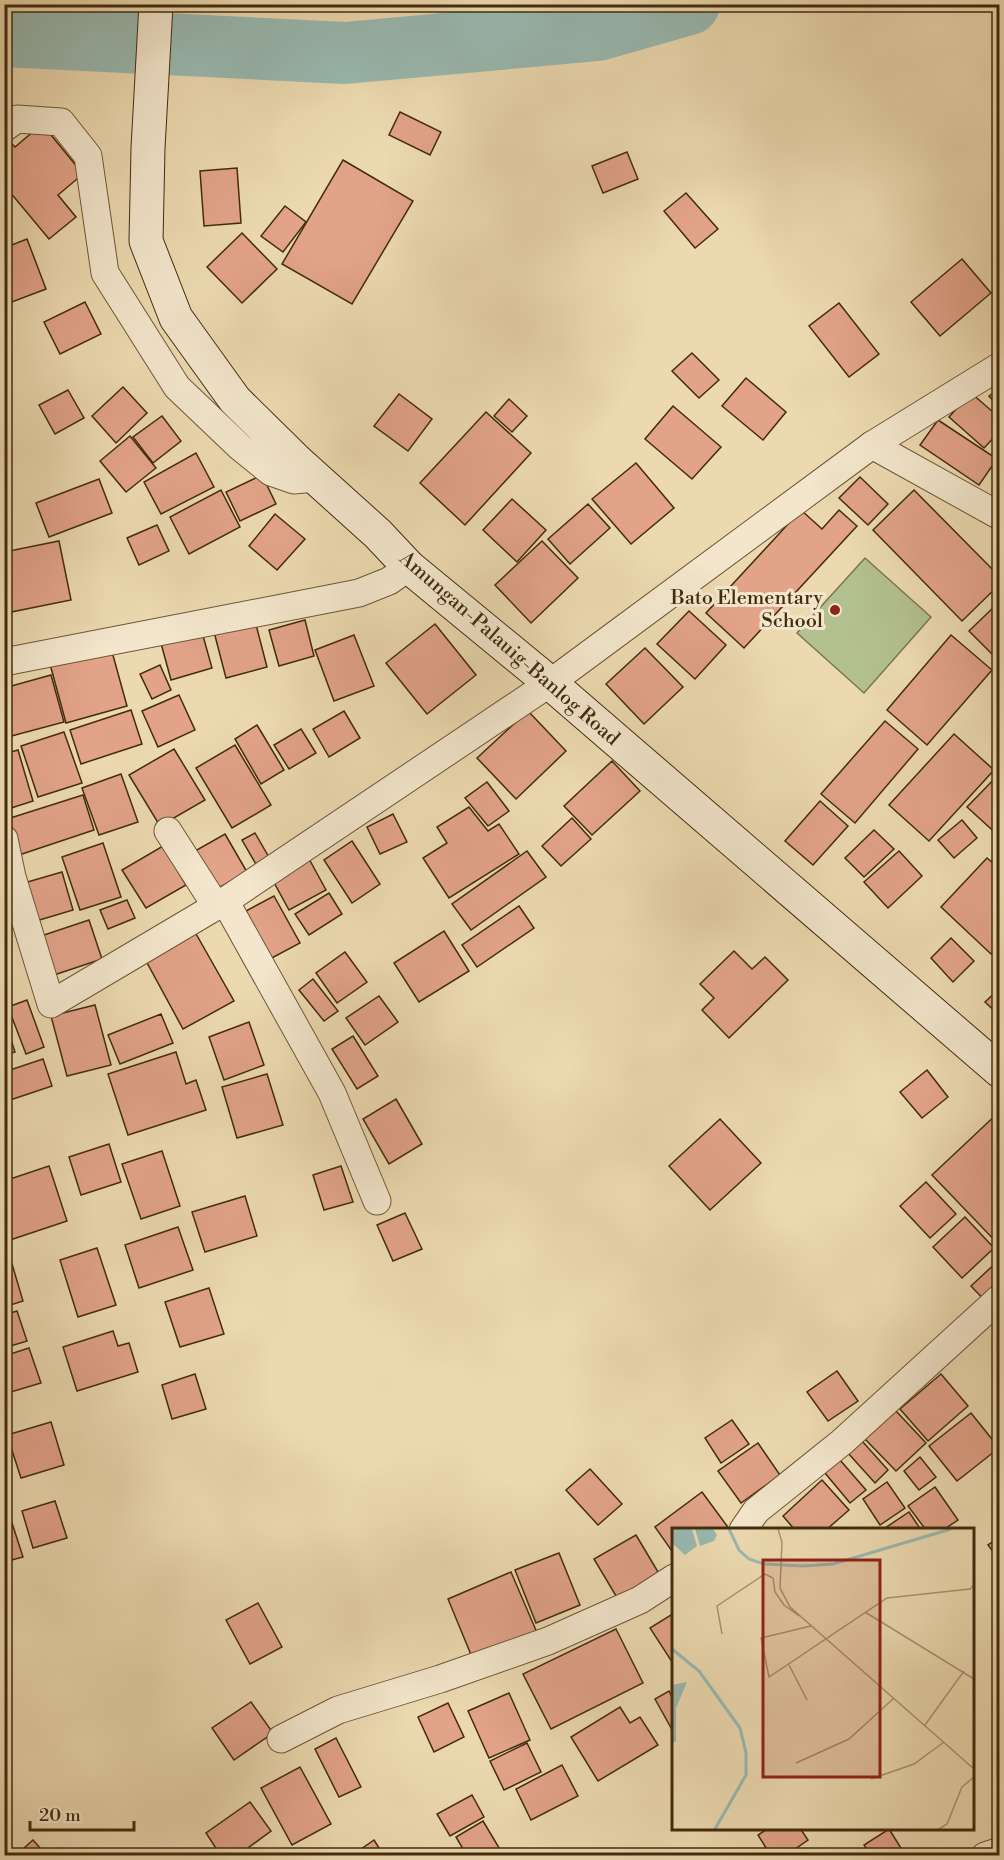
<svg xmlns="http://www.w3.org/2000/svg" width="1004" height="1860" viewBox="0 0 1004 1860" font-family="'Libre Bodoni',serif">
<rect width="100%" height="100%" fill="#ecd9b0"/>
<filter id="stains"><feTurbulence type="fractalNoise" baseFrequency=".00333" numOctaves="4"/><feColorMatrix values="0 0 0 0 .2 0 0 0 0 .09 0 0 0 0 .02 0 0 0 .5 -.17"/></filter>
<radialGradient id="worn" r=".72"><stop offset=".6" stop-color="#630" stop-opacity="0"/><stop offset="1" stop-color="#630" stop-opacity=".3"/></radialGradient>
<polygon fill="#b3c08f" stroke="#7a764e" stroke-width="1.5" points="865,558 931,617 864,693 797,633"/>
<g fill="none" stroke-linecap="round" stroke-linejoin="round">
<polyline stroke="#99b9b1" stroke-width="62" points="4,36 345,53 598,30 689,4"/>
</g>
<g fill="#e2a389" stroke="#422c0e" stroke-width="1.5">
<polygon points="400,112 441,132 430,155 389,135"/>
<polygon points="42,124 83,174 58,195 76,217 49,239 4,185 4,136 15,147"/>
<polygon points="627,152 638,179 603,193 592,166"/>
<polygon points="343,160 413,201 352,304 282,264"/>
<polygon points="237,168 241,223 204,226 200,171"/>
<polygon points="686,193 718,229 695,248 664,211"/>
<polygon points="285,206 306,222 283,252 261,236"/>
<polygon points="242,233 277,269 242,303 207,267"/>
<polygon points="27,239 46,289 4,305 4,248"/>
<polygon points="962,259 991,293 940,336 911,302"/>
<polygon points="85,302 101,334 60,354 44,322"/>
<polygon points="839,303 879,354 849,377 809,326"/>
<polygon points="692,353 719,380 699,398 672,371"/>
<polygon points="746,378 786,412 763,440 722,406"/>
<polygon points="123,387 147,413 116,443 92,416"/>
<polygon points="1000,388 1000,408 989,396"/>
<polygon points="68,390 84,418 55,434 39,405"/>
<polygon points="971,393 1000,418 1000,431 984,448 949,417"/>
<polygon points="399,394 432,419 408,451 374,426"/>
<polygon points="509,399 527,416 512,432 494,416"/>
<polygon points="673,406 721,447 692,479 645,439"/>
<polygon points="486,412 531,453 465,525 420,483"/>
<polygon points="162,416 181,441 153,463 133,437"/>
<polygon points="938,420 997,459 979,485 920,445"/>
<polygon points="130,436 156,468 126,492 100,461"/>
<polygon points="196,453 214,487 161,514 144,482"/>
<polygon points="636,463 674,508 631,544 592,499"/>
<polygon points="262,475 276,504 240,521 226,492"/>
<polygon points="860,477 888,504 868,525 839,498"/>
<polygon points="99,479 112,513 49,537 36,503"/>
<polygon points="221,490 240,527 189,554 170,517"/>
<polygon points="914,490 1000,577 1000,584 962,621 873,530"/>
<polygon points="512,499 546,530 517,562 483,530"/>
<polygon points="588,504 610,528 570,564 548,539"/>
<polygon points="801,510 822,529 839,510 857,526 744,648 706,613"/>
<polygon points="275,514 305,539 277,570 249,546"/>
<polygon points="157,525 169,551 139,565 127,538"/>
<polygon points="59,541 71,600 11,612 4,579 4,552"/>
<polygon points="542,541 578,578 531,623 495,585"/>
<polygon points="996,605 1000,609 998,660 969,631"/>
<polygon points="689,611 726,645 695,679 657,644"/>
<polygon points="254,617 267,667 226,678 213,628"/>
<polygon points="305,620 314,656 279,666 269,630"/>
<polygon points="435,624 476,675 427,714 386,663"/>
<polygon points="200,625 212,668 171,680 159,636"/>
<polygon points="354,635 374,686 334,701 315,650"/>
<polygon points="951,635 992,670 927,745 887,710"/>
<polygon points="111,648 127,706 66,723 50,664"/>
<polygon points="645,648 683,687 644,724 606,684"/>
<polygon points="160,665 171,690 152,699 140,674"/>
<polygon points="51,675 64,722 4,738 4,688"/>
<polygon points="179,695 195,730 158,747 142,711"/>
<polygon points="131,710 142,744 81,764 70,730"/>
<polygon points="344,711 360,738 329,757 313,729"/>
<polygon points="528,711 566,751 516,799 477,758"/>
<polygon points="885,721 918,749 855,823 821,794"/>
<polygon points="257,725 284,770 261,784 235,739"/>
<polygon points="301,729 316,753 289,769 274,745"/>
<polygon points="64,732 82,783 38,797 21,746"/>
<polygon points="954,734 994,770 929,841 889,805"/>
<polygon points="235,745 271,805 232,828 196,768"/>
<polygon points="174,749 205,800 160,826 129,775"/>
<polygon points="18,750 33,801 5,810 4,754"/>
<polygon points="612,761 640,791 592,835 564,806"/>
<polygon points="1000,773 1000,837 967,807"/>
<polygon points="121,774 138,822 99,835 82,788"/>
<polygon points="487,782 509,811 488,826 465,798"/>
<polygon points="83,795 94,830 16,856 4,820"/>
<polygon points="820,801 848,826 813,865 785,841"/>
<polygon points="469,807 488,831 499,824 519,854 449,898 423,858 447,843 437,827"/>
<polygon points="393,814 407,842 380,854 367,827"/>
<polygon points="572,818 591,839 561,866 542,846"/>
<polygon points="962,820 977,838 954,858 938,840"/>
<polygon points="874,830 894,849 864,877 845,858"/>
<polygon points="255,833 270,859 257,866 242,840"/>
<polygon points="225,834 247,872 217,889 195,851"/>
<polygon points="352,841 380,884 352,903 324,860"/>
<polygon points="103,843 121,897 80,910 62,857"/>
<polygon points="163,846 186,885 146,908 122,870"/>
<polygon points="527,851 546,877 471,930 452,904"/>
<polygon points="899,851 922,876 888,908 864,882"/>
<polygon points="308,857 326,890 289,910 271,877"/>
<polygon points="987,858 1000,869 1000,945 991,954 941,907"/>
<polygon points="62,872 73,910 36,921 24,883"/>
<polygon points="329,893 342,914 309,935 295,914"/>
<polygon points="274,896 300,943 270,959 244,912"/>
<polygon points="127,900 135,918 108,929 100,910"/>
<polygon points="519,906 534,928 477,967 462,945"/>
<polygon points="89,920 102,959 54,975 41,936"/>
<polygon points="444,931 469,971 419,1002 394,963"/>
<polygon points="195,932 234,1001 183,1029 145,959"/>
<polygon points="951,938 974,961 953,982 931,958"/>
<polygon points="734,951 752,969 765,957 788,980 729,1038 702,1010 714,998 700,984"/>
<polygon points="345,952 367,982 337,1003 316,973"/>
<polygon points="313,979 338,1011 324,1021 299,990"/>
<polygon points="1000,988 1000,1016 985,1002"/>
<polygon points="379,996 398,1022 365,1045 346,1018"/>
<polygon points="27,1000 44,1047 26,1054 8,1007"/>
<polygon points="95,1005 111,1065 67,1076 51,1016"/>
<polygon points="161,1014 173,1043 120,1064 108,1035"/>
<polygon points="4,1019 15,1052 4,1055"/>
<polygon points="249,1022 264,1065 224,1080 209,1037"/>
<polygon points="353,1036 378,1076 357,1089 332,1049"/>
<polygon points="176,1052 186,1084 196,1080 206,1110 128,1135 108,1074"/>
<polygon points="43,1059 52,1086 10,1100 4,1083 4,1072"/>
<polygon points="927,1070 948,1097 922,1118 900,1092"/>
<polygon points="267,1074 283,1125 237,1138 222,1087"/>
<polygon points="396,1099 422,1144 389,1164 363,1119"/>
<polygon points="999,1112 1000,1112 1000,1246 932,1175"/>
<polygon points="720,1119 761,1163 710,1210 669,1166"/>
<polygon points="109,1144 121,1182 81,1195 69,1157"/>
<polygon points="162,1151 180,1206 141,1219 122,1164"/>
<polygon points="49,1166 67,1221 10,1240 4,1223 4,1181"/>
<polygon points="341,1166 353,1202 324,1210 313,1175"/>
<polygon points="926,1182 956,1214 930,1238 900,1206"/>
<polygon points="245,1196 257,1236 205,1252 192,1212"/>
<polygon points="405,1213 422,1249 393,1261 377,1225"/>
<polygon points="965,1217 994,1248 962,1278 933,1247"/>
<polygon points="178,1227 193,1270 139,1288 125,1245"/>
<polygon points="97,1248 116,1305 78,1317 60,1260"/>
<polygon points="1000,1259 1000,1296 989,1305 971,1286"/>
<polygon points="12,1264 23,1301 4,1307 4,1266"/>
<polygon points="209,1288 224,1334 180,1347 165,1302"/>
<polygon points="17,1311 27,1341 4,1348 4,1315"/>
<polygon points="113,1331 118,1346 129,1343 138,1372 77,1391 63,1347"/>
<polygon points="29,1348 41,1383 4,1394 4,1356"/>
<polygon points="837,1371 858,1401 828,1421 807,1392"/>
<polygon points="195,1374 206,1409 172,1419 162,1385"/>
<polygon points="941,1374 968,1406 928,1441 900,1409"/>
<polygon points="896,1411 926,1443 896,1471 865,1439"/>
<polygon points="971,1413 999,1448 957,1481 929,1446"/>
<polygon points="732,1420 749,1444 721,1463 705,1438"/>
<polygon points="51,1422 64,1465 21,1478 7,1435"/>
<polygon points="862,1441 888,1470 875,1483 848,1453"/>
<polygon points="758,1443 780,1475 741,1503 718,1471"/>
<polygon points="920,1457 936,1477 919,1490 904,1471"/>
<polygon points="840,1460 866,1490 850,1503 825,1473"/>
<polygon points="590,1469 622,1504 598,1525 566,1490"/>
<polygon points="822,1480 849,1510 826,1530 795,1530 783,1516"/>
<polygon points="887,1482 905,1508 880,1525 863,1499"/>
<polygon points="935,1487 958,1520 943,1530 926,1530 908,1506"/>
<polygon points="702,1492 730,1530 674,1530 674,1554 655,1527"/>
<polygon points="55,1501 67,1538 33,1548 22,1511"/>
<polygon points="909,1512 921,1530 882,1530"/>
<polygon points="12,1523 23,1557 4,1562 4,1525"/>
<polygon points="636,1535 664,1582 622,1606 594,1559"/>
<polygon points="1000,1537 1000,1561 988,1545"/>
<polygon points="559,1553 580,1605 536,1623 515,1570"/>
<polygon points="511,1572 538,1635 474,1662 448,1599"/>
<polygon points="258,1603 282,1647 250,1664 226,1620"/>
<polygon points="674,1613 674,1665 650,1628"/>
<polygon points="616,1629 643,1683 551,1729 523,1674"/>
<polygon points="669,1691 674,1701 674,1733 655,1699"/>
<polygon points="509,1693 530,1740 489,1758 468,1711"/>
<polygon points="251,1702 273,1733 234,1760 212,1728"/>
<polygon points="448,1703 464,1737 434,1752 418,1717"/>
<polygon points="620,1707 630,1723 640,1717 658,1745 598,1781 571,1737"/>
<polygon points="336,1738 361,1787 339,1797 315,1749"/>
<polygon points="527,1743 541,1772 504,1790 490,1761"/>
<polygon points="562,1765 578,1796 531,1820 516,1789"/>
<polygon points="300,1767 331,1824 292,1845 261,1788"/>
<polygon points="472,1795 484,1817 450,1836 437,1814"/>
<polygon points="250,1802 271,1831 237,1856 221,1856 206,1833"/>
<polygon points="483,1821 501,1851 494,1856 467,1856 456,1837"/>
<polygon points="769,1828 800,1828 808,1840 785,1856 771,1856 758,1835"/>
<polygon points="889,1829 906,1856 871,1856 864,1845"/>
<polygon points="33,1840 47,1856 15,1856"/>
<polygon points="374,1840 384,1856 351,1856"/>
</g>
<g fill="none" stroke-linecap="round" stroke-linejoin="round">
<g stroke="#6c5736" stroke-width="29">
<g id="minor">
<polyline points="4,128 17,119 61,122 88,156 105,273 177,387 240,447 271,472 294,480 315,478"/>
<polyline points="872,445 1000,516"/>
<polyline points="4,662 359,593 389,581 409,567"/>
<polyline points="168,831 216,906"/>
<polyline points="4,839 12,877 51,1004 225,901 550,683 872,445 1000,366"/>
<polyline points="225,901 332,1093 377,1201"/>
<polyline points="743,1530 756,1511 842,1442 1000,1298"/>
<polyline points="281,1739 338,1710 440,1679 548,1641 640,1600 674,1578"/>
<polyline points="985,1856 1000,1851"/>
</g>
</g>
<g stroke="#422c0e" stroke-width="35">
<polyline id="secondary" points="156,4 148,148 146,241 176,318 235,400 297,461 378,534 409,567 550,683 1000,1071"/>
</g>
<use href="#minor" stroke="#f3e6cc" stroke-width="27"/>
<use href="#secondary" stroke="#f3e6cc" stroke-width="33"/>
</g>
<circle fill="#8f2418" stroke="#f3e6cc" stroke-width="2" cx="835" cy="610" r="6"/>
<g text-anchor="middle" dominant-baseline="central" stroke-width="6" stroke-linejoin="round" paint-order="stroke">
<g font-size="20" fill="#422c0e" stroke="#f3e6cc" text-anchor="end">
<text x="823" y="598">Bato Elementary<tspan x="823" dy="23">School</tspan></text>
</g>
<g font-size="20" fill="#422c0e" stroke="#f3e6cc">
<text transform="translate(509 649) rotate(41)">Amungan-Palauig-Banlog Road</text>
</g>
</g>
<g transform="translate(672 1528)">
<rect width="302" height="302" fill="#ecd9b0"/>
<path d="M 0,1 L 20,1 L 25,18 L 13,27 L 0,15 ZM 23,1 L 41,1 L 45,7 L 42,13 L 28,18 ZM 15,154 L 4,180 L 4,213 L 0,216 L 0,157 Z" fill="#99b9b1"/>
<path fill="none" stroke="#99b9b1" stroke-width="3" d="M 57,1 L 67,22 L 77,31 L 92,36 L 131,38 L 161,36 L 279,1M 0,121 L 27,143 L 68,200 L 74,225 L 74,247 L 43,301"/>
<path fill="none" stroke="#a8946f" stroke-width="1.5" d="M 106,1 L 110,14 L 108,60 L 118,79 L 302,241M 193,84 L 302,151M 139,98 L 89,110 L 97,149 L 215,70 L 298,61 L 302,57M 50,106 L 45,78 L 93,46 L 101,50 L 103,64 L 112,77 L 127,88M 117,137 L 135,172M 253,197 L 292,143M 124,235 L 177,211 L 222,170M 199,251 L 242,236 L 272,214M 267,301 L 275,296 L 290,259 L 302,249"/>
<path fill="#8f2418" fill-opacity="0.15" stroke="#8f2418" stroke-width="3" d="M 91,32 L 208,32 L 208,249 L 91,249 Z"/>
<rect width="302" height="302" fill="none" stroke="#422c0e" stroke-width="3"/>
</g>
<rect width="1004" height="1860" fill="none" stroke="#ecd9b0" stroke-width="24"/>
<rect x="6" y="6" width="992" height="1848" fill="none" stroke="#422c0e" stroke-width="3"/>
<rect x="12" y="12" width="980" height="1836" fill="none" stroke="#422c0e" stroke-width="1.5"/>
<path d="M30 1821v9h104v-9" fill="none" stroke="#422c0e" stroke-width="3"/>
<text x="39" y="1821" font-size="18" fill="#422c0e" stroke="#f3e6cc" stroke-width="4.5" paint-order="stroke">20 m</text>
<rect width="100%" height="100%" filter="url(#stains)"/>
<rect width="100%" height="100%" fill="url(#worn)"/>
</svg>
